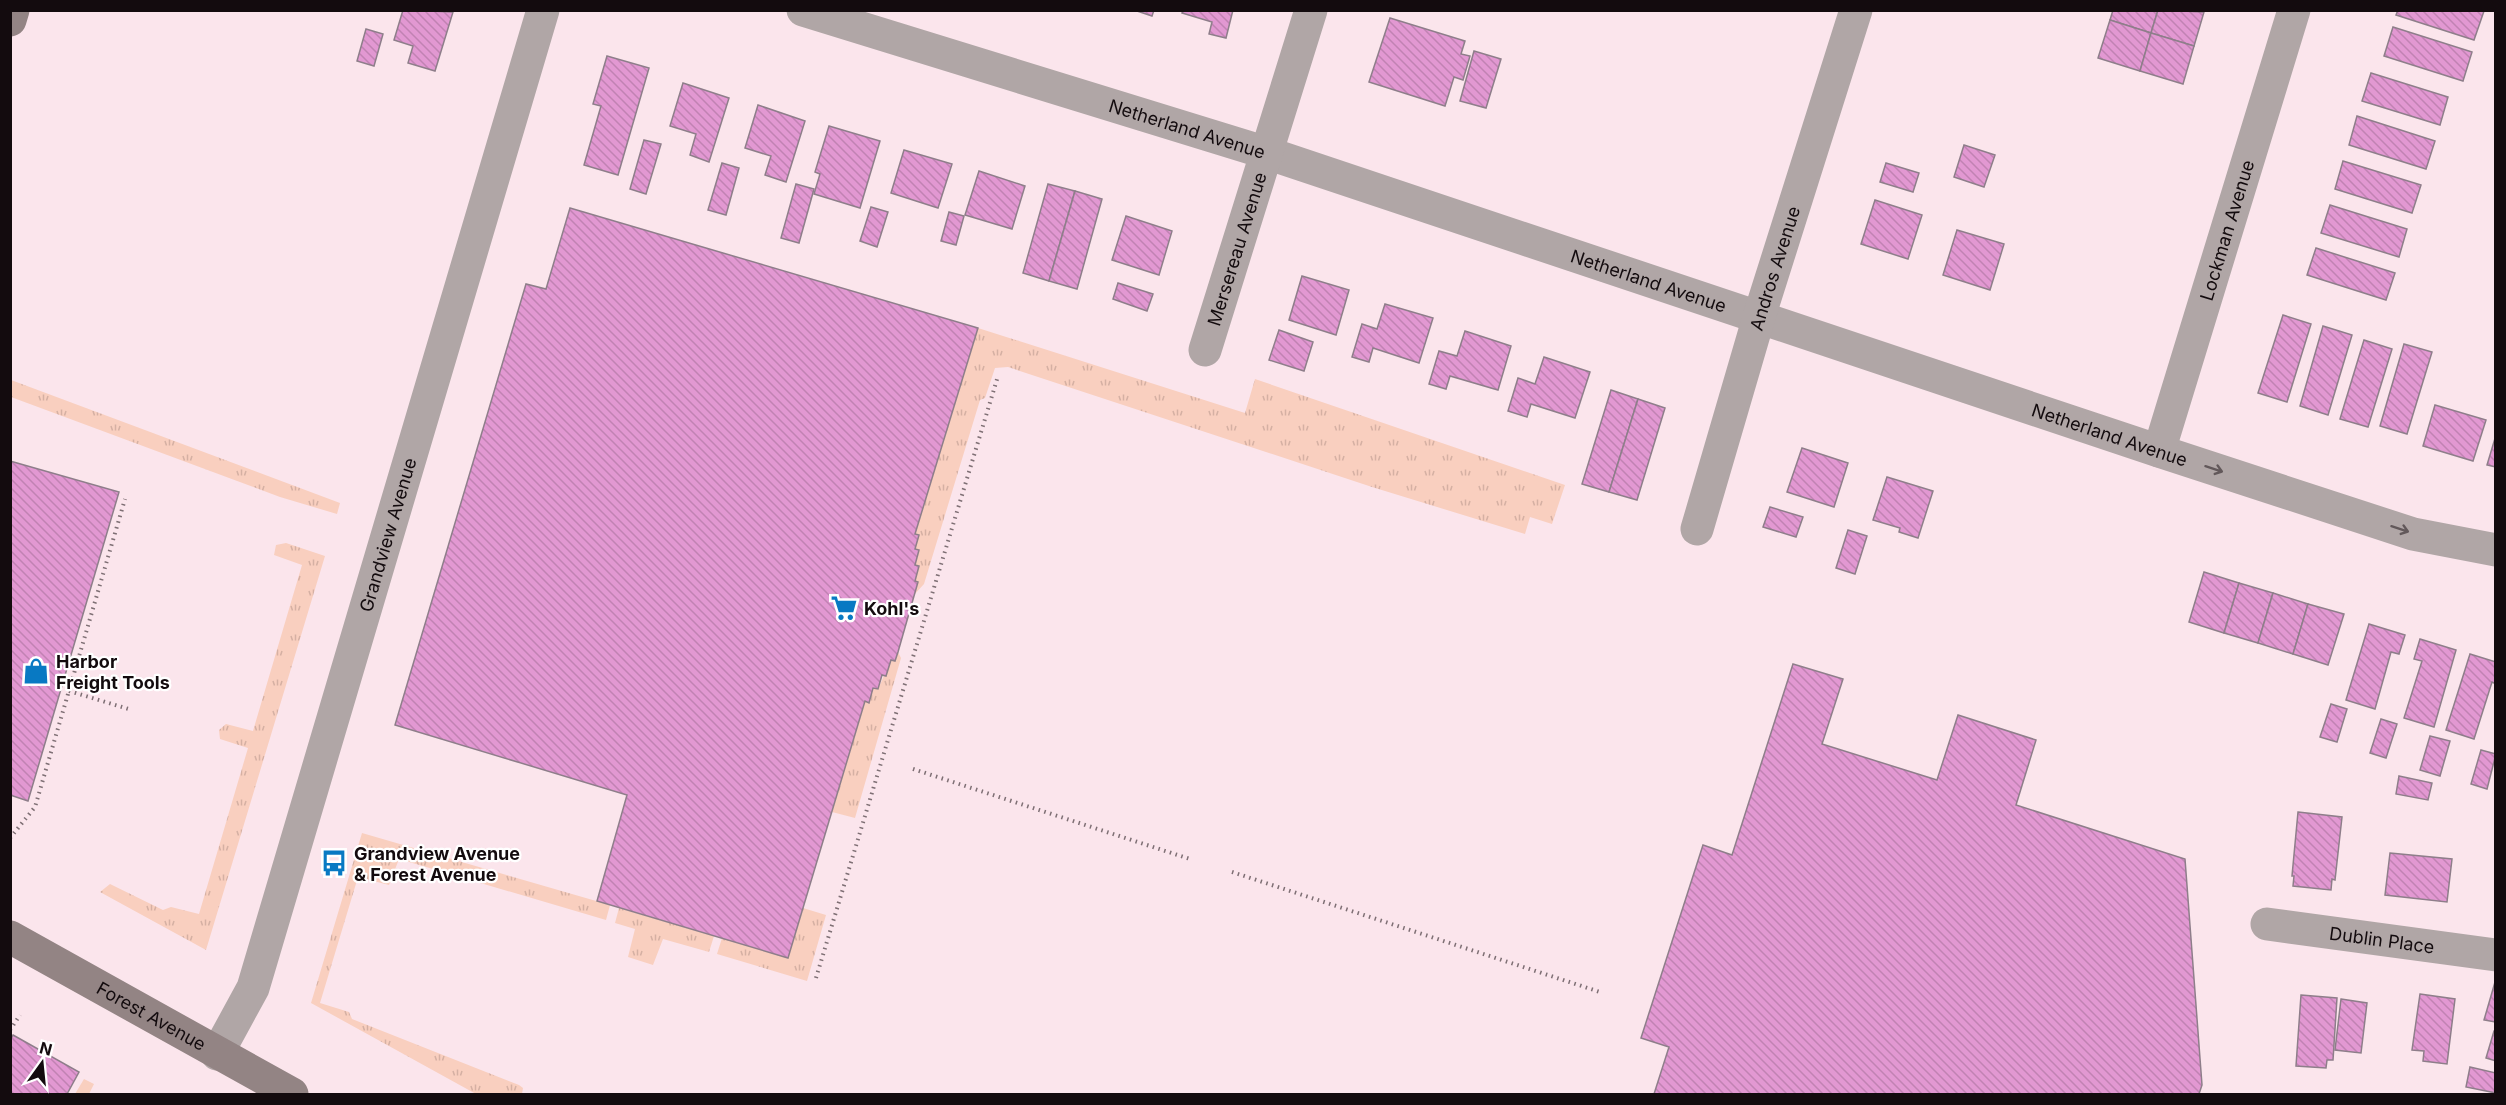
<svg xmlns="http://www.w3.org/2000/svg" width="2506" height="1105" viewBox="0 0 2506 1105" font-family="Inter,sans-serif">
<defs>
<pattern id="grass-tufts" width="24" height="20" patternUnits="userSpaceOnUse" patternTransform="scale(1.5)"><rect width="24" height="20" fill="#f9cfbf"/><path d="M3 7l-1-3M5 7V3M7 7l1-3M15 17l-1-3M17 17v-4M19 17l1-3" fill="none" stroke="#d5b0a3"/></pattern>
<pattern id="building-back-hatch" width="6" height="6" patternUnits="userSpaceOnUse" patternTransform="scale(1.5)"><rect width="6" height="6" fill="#e298d2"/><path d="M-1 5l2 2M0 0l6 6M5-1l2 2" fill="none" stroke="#c182b3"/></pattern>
</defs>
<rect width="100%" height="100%" fill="#fbe5ec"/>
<g fill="url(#grass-tufts)">
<polygon points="978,328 1245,413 1255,379 1565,485 1552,524 1530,517 1525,534 1372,487 1008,367 995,368 985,398 980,400 924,584 914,595 918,582 915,581 915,565 919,551 915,549 919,535 915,534"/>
<polygon points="11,380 340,503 337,514 280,497 11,397"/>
<polygon points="286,543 325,556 206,950 100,892 110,884 163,910 171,907 199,914 248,748 220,739 219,730 226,724 253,731 302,565 274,555 276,545"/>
<polygon points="898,652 901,658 855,818 832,812 865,701 869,702 873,688 878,689 891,660 895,661"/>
<polygon points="362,833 610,905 606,920 399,859 389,885 358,877 320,1003 349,1012 352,1019 519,1085 523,1088 522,1094 476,1094 311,1003"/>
<polygon points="619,908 714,936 709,952 663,939 653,965 628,957 635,929 615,923"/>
<polygon points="803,908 826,915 807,981 717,954 722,938 788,958"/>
</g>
<polygon fill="#f9cfbf" points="84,1079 94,1084 89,1094 75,1094"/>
<g fill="url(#building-back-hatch)" stroke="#8e7e8a" stroke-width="1.5">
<polygon points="403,10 453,12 435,71 408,63 413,46 394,40"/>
<polygon points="1134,10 1154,10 1152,16"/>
<polygon points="1183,10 1233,10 1226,38 1209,34 1212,22 1182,13"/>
<polygon points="2113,10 2158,10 2151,33 2110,20"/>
<polygon points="2158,10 2204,12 2194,46 2151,33"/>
<polygon points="2398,10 2481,10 2484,11 2474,40 2396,15"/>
<polygon points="1390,18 1465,41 1461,54 1470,56 1463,80 1454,77 1445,106 1369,82"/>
<polygon points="2110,20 2151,33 2140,71 2098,58"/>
<polygon points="2393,27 2472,52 2463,81 2384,56"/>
<polygon points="366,29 383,34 374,66 357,61"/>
<polygon points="2151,33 2194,46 2183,84 2140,71"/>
<polygon points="1474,51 1501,59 1486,108 1460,101"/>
<polygon points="607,56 649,68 618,175 584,165 601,106 593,104"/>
<polygon points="2371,73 2448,97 2440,125 2362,101"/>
<polygon points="683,83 729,98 709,162 690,155 696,134 670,126"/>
<polygon points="758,105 805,121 786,182 765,175 771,156 745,148"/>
<polygon points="2357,116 2435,141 2426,169 2349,145"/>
<polygon points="829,126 880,141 860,208 814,194 820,174 815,172"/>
<polygon points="644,140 661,144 646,194 630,189"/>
<polygon points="1964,145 1995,155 1984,187 1954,177"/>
<polygon points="904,150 952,164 938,208 891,193"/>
<polygon points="2343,161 2421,185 2412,213 2335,189"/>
<polygon points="722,163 739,168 726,215 708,210"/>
<polygon points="1886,163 1919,173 1913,192 1880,182"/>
<polygon points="979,171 1025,186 1012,229 965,215"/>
<polygon points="796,184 814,189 799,243 781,238"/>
<polygon points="1048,184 1075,191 1049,281 1023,273"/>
<polygon points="1075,191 1102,199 1077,289 1049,281"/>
<polygon points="1875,200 1922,215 1908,259 1861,244"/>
<polygon points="2330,205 2407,229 2399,257 2321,233"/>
<polygon points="871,207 888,212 877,247 860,241"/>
<polygon points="570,208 978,328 915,534 919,535 915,549 919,550 915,565 919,566 915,581 918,582 898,652 895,661 891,660 886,676 882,675 878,689 873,688 869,703 865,701 788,958 597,901 627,795 395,725 526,284 546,289"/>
<polygon points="949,212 964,216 956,245 941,241"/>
<polygon points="1126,216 1172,231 1159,275 1112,260"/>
<polygon points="1957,230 2004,244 1990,290 1943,275"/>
<polygon points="2316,248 2395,273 2386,300 2307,275"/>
<polygon points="1302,276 1349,290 1336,335 1289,320"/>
<polygon points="1118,283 1153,294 1147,311 1113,299"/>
<polygon points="1385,304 1433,318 1419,363 1373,348 1369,362 1352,357 1362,324 1377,329"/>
<polygon points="2283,315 2311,324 2287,402 2258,393"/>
<polygon points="2323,326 2352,335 2328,415 2300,406"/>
<polygon points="1279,330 1313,342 1304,371 1269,360"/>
<polygon points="1465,331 1511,346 1498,390 1450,376 1446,389 1429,384 1439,351 1457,356"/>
<polygon points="2364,340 2392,349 2368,427 2340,419"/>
<polygon points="2404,344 2432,352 2407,434 2380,426"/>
<polygon points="1544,357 1590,372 1575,418 1531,404 1527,417 1508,411 1518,378 1535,384"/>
<polygon points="1611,390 1638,399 1609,492 1582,484"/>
<polygon points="1638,399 1665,408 1637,500 1609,492"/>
<polygon points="2435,405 2486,420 2473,461 2423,446"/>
<polygon points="2496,435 2496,467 2487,465"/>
<polygon points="1802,448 1848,463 1834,507 1787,492"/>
<polygon points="10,461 119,492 28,801 10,795"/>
<polygon points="1887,477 1933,491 1918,538 1899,532 1900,528 1873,520"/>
<polygon points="1770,507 1803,517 1796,537 1763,527"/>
<polygon points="1848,530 1867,536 1855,574 1836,568"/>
<polygon points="2204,572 2239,583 2224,633 2189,622"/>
<polygon points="2239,583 2273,593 2258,643 2224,633"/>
<polygon points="2273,593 2308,604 2293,654 2258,643"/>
<polygon points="2308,604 2344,614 2328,665 2293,654"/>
<polygon points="2369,624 2405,635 2399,654 2391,652 2375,709 2346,700"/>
<polygon points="2420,639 2456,650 2434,727 2404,718 2422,661 2414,659"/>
<polygon points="2470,654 2496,662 2496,684 2492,682 2474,739 2446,730"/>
<polygon points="1793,664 1843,679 1822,744 1937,780 1958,715 2036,740 2016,805 2185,859 2202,1085 2199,1094 1654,1094 1669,1047 1641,1038 1703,845 1732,855"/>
<polygon points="2331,704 2347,709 2337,742 2320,737"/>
<polygon points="2381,719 2397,724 2386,758 2370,753"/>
<polygon points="2430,736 2450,741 2440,776 2420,770"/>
<polygon points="2481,750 2496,754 2487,789 2471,784"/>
<polygon points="2399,776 2432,783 2428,800 2396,794"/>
<polygon points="2298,812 2342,817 2335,880 2332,879 2331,890 2293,886 2294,876 2292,876"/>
<polygon points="2390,853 2452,859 2447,902 2385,895"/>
<polygon points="2495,982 2496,982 2496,1022 2484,1020"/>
<polygon points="2420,994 2455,999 2447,1064 2423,1061 2424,1051 2412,1050"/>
<polygon points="2301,995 2337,998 2333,1060 2327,1060 2326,1068 2296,1066"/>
<polygon points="2341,999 2367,1003 2361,1053 2335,1050"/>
<polygon points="2494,1031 2496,1031 2496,1061 2486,1058"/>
<polygon points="13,1035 79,1072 67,1094 10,1094 10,1040"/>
<polygon points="2470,1067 2496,1073 2496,1093 2466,1087"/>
</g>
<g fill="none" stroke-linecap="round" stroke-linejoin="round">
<g stroke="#7e6f74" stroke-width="4" stroke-dasharray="1.5 4.5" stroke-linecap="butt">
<polyline points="69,691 132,710"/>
<polyline points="913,769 1190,859"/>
<polyline points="10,838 35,807 125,499"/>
<polyline points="1232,872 1600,992"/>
<polyline points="816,978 998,376"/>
<polyline points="10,1030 20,1015"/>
</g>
<g stroke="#b0a6a6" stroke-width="33">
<path id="s1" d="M 803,10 L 1267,153 L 2159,451 L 2413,534 L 2496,550"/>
<path id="s2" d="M 1205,350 L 1311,10"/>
<path id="s3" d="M 2159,451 L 2294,10"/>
<path id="s4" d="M 1697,529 L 1759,317 L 1856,10"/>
<path id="s5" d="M 2267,924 L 2496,955"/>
<path id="s6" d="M 217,1054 L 253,988 L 543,10"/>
</g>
<g stroke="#938484" stroke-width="33">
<polyline points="10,20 13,10"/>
<path id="s7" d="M 10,937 L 292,1094"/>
</g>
</g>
<defs><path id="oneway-shaft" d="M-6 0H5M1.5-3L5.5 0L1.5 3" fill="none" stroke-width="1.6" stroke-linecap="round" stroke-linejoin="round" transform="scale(1.5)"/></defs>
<g stroke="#62585a">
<use href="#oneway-shaft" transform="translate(2214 469) rotate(18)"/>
<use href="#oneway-shaft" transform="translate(2400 529) rotate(18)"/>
</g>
<defs>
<g id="supermarket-bare" transform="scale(2.07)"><path d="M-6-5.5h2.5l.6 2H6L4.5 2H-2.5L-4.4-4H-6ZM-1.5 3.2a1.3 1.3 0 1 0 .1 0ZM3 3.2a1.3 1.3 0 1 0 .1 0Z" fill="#0879c3" stroke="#fff" stroke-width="2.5" paint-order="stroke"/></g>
<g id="shop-bare" transform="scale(2.07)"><path d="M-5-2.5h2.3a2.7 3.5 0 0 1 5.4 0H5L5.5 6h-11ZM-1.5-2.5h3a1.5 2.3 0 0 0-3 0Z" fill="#0879c3" stroke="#fff" stroke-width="2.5" paint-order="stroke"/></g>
<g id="bus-bare" transform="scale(2.07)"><path d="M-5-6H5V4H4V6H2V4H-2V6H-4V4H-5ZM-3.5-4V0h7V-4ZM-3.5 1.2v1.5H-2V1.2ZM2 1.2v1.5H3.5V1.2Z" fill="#0879c3" stroke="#fff" stroke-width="2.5" paint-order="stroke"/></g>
</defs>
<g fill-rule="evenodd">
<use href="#supermarket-bare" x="844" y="608"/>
<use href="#shop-bare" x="36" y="671"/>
<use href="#bus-bare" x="334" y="863"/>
</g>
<g text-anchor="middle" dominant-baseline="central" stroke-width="4.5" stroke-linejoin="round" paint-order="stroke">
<g font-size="18" fill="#130b0e" stroke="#fff">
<text stroke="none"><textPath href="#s1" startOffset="402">Netherland Avenue</textPath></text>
<text stroke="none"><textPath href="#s3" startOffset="231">Lockman Avenue</textPath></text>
<text stroke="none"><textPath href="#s2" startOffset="106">Mersereau Avenue</textPath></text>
<text stroke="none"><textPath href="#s4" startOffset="272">Andros Avenue</textPath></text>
<text stroke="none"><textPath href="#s1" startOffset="888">Netherland Avenue</textPath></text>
<text stroke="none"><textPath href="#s1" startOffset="1374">Netherland Avenue</textPath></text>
<text stroke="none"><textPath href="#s6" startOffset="548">Grandview Avenue</textPath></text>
<text stroke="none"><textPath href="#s5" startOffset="116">Dublin Place</textPath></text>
<text stroke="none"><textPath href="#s7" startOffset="162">Forest Avenue</textPath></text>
</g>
<g font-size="18" font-weight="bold" fill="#130b0e" stroke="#fff" text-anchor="start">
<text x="864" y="608">Kohl's</text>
<text x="56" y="661">Harbor<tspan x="56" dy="21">Freight Tools</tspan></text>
<text x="354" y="853">Grandview Avenue<tspan x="354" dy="21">&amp; Forest Avenue</tspan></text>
</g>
</g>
<rect width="2506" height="1105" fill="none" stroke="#130b0e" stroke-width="24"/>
<g transform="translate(42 1063) rotate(15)" stroke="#ffffff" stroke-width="4.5" paint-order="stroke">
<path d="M0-4.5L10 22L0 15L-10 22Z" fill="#130b0e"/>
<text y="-9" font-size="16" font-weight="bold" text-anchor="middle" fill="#130b0e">N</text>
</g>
</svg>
